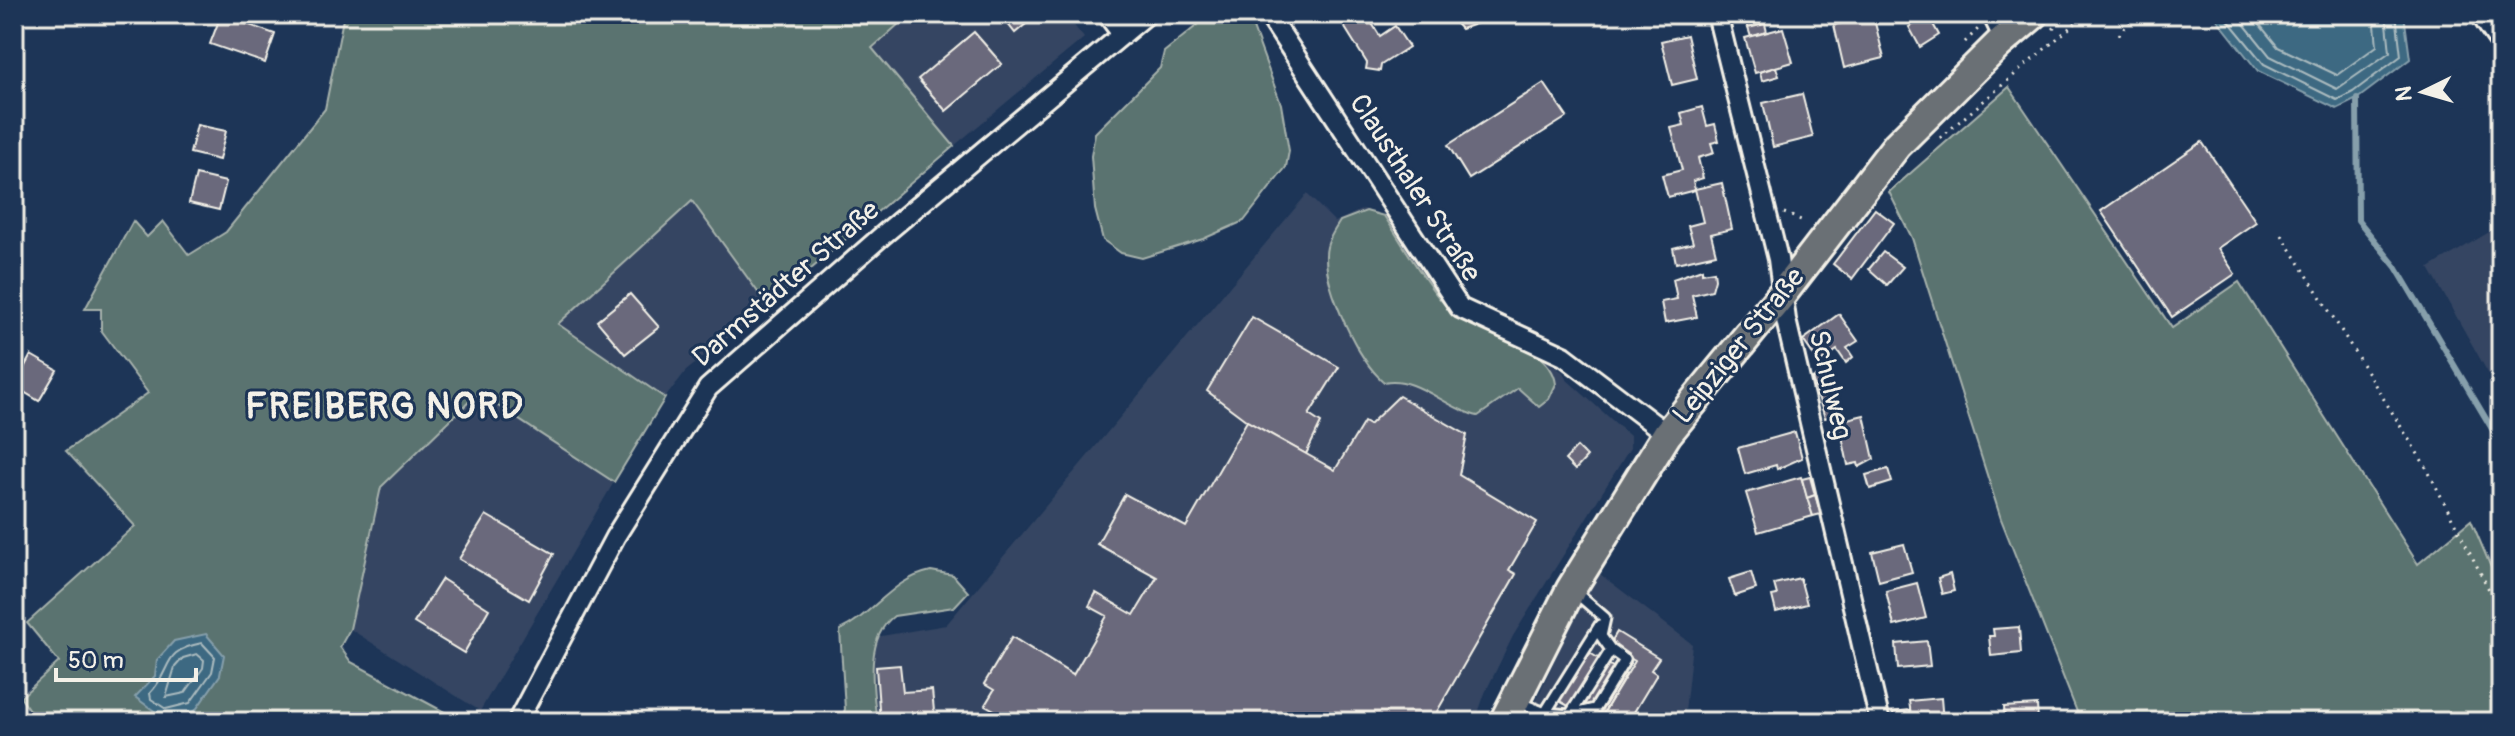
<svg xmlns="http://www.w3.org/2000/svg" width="2515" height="736" viewBox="0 0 2515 736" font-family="Pangolin,sans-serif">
<rect width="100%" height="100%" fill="#1d3557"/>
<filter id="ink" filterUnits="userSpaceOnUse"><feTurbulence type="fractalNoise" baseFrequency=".0125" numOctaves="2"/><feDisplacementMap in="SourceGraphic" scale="16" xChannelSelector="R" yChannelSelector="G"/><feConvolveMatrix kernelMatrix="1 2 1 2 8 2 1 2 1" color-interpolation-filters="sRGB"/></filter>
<g filter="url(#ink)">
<g fill="#344562">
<polygon points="910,14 1065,14 1084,38 954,146 872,48"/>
<polygon points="1307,194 1335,222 1363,209 1386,215 1452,308 1515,339 1563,372 1566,379 1630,436 1630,448 1513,636 1485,693 1475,722 859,722 852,641 946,625"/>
<polygon points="692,201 768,306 686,371 665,398 557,324"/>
<polygon points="2501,225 2501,396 2429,268"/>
<polygon points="477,393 614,482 480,711 350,629 381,487"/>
<polygon points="1596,571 1692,644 1684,722 1526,722"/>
</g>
<g fill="#5a7370" stroke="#a7b2ac" stroke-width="2">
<polygon points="344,14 910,14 872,48 954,146 768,306 692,201 558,324 665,398 614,482 478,393 381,487 350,629 340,647 351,662 463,722 37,722 21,698 14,701 14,692 21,697 59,662 27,623 135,526 66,451 148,393 101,330 101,309 85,309 133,221 147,237 163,221 189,255 226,232 325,109"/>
<polygon points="1211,14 1243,14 1252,25 1281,104 1289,151 1286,167 1244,221 1203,239 1142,258 1121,253 1103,240 1095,209 1091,156 1095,133 1160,68 1164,52"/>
<polygon points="2009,87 2172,328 2239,282 2418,564 2471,520 2501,591 2501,722 2081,722 2001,519 1912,238 1889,192"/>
<path d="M 1366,211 L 1384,216 C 1401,240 1436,303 1458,316 C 1485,333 1552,346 1556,384 L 1549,399 L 1539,407 L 1518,388 L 1478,416 C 1446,409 1417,375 1384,382 C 1358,361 1325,289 1326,255 C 1326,242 1334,231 1340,221 Z"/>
<path d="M 931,571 L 953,575 L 968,592 L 954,607 L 894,616 C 864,638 873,691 877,722 L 841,722 L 845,709 L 840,630 C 875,613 892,579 931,571 Z"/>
</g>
<g fill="#3d6982" stroke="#869fab" stroke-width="2">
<polygon points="2213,14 2404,14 2410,59 2357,99 2337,109 2258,71"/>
<polygon points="206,634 224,655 220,675 195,711 164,718 135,697 155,676 157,660 174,641"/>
</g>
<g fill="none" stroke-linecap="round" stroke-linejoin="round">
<g stroke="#abbbbf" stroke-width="2">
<polyline points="2223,14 2264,64 2337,100 2353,92 2401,56 2396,14"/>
<polyline points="2236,14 2270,56 2337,89 2390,52 2386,14"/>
<polyline points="2251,14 2278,47 2337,75 2377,46 2374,14"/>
<path d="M 202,643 L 215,657 L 212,672 L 190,703 L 166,709 L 151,699 L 150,693 C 174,668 160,651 202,643 Z"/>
<polygon points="197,654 204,660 203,668 185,693 166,697 175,667 183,658"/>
</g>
<g stroke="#869fab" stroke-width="6">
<polyline points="14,16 15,14"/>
<polyline points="2357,99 2358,220 2396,267 2501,444"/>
</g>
</g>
<g fill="#6a697c" stroke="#f4f1e8" stroke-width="2">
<polygon points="1000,14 1038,14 1015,33"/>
<polygon points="1366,14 1380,36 1395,26 1409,47 1381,65 1380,71 1366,69 1367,63 1337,15"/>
<polygon points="1447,14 1503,14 1461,29"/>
<polygon points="1740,14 1769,14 1742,21"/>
<polygon points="1911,14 1931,14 1928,15 1939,35 1920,47 1909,27 1916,23"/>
<polygon points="221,15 275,34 265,63 210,44"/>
<polygon points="1873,15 1884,58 1844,68 1834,25"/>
<polygon points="1762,16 1765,24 1748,28 1746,20"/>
<polygon points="1765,24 1767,32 1751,37 1748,28"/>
<polygon points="1783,28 1793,62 1755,73 1745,38"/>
<polygon points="974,32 1002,64 946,111 918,79"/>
<polygon points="1687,35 1697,79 1672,85 1661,41"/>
<polygon points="1776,67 1779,76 1762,81 1760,72"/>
<polygon points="1544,83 1567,117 1469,179 1448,145"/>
<polygon points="1802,94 1813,137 1773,147 1763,103"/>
<polygon points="1702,107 1707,126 1715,124 1719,141 1711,143 1714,153 1698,158 1703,178 1693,181 1695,190 1668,197 1662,175 1682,170 1671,128 1684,125 1681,113"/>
<polygon points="197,125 226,131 219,160 190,153"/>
<polygon points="2202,142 2256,222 2218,248 2235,274 2172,317 2101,211"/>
<polygon points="196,175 226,182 219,210 189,203"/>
<polygon points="1722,183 1732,229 1711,234 1716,254 1676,263 1673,248 1693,243 1688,226 1703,222 1695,189"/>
<polygon points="1875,209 1894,223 1852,279 1833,264"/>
<polygon points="1883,252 1903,267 1887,285 1869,269"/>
<polygon points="1702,269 1702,273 1714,271 1715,279 1712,290 1692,295 1697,317 1665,323 1661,302 1677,299 1673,279"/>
<polygon points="630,294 659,327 625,354 597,321"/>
<polygon points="1839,314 1858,341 1847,348 1853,357 1846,363 1837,350 1819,363 1803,340"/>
<polygon points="1252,317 1339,367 1309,415 1321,423 1306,454 1247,421 1207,391"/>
<polygon points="31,355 57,370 39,401 14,386"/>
<polygon points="1828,373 1841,413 1825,418 1812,378"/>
<polygon points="1399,396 1467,435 1459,475 1537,522 1509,570 1516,574 1431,722 987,722 994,710 985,705 994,690 984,684 1012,637 1073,675 1107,616 1089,606 1096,593 1134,615 1157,577 1097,544 1125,494 1186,527 1247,421 1335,470 1364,422 1369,425"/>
<polygon points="1864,415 1874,459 1859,467 1858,463 1848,465 1839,421"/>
<polygon points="1795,432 1802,458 1777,469 1776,465 1745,474 1738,448"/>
<polygon points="1577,447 1587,457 1575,470 1565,460"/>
<polygon points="1888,469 1892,482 1870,489 1866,475"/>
<polygon points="1801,477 1813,516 1758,532 1746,493"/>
<polygon points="1810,477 1815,495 1807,498 1802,479"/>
<polygon points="1815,495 1821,514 1813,516 1807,498"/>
<polygon points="486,515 554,554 529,600 459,559"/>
<polygon points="1904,544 1912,572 1879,581 1872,552"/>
<polygon points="1751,572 1756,589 1735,596 1729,579"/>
<polygon points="1950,574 1954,591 1942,594 1938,578"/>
<polygon points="1800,578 1807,604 1776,612 1772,596 1777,595 1774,584"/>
<polygon points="442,579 489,609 464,653 414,623"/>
<polygon points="1917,583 1926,618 1894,626 1886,591"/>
<polygon points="2019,627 2021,653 1991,656 1989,636 1994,636 1993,629"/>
<polygon points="1617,632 1659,658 1651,670 1657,674 1628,722 1598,722 1635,661 1609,646"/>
<polygon points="1927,641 1930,666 1898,669 1896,644"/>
<polygon points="1580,647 1626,675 1598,722 1550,696"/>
<polygon points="900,665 903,692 932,690 935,722 880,722 876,667"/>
<polygon points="1941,698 1943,722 1912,722 1909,701"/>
<polygon points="2037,705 2038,722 2005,722 2004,707"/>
<polygon points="1910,710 1912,722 1894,722 1893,712"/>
</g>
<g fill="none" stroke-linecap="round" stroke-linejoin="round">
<g stroke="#f4f1e8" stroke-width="15">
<g id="service">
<polyline points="1987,14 1999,39"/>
<polyline points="1520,703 1545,713 1570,715 1611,650 1601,636 1605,618 1575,592"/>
<polyline points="1545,713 1600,625"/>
<polyline points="1570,715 1595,709 1625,660 1611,650"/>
</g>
</g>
<g stroke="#f4f1e8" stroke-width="24">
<g id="minor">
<polyline points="1107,14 1122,34"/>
<polyline points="1268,14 1460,308 1564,356 1667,434"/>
<polyline points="1717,14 1778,259 1786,320 1880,722"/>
<polyline points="2480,14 2501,44"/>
<polyline points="517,722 615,537 708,388 883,235 1147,14"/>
</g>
</g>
<g stroke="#f4f1e8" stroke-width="34">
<polyline id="primary" points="1504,722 1571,589 1667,434 1783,293 1897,145 2000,43 2034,14"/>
</g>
<g stroke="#f4f1e8" stroke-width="3" stroke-dasharray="2 6" stroke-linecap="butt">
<polyline points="2053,29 2070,14"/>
<polyline points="2119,35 2129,22 2130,14"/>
<polyline points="1965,42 1979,28"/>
<polyline points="1940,138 2086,14"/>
<polyline points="1784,213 1806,222"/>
<polyline points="2282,235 2426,467 2501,613"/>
</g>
<use href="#service" stroke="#1d3557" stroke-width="9"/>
<use href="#minor" stroke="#1d3557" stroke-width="18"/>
<use href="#primary" stroke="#6b6f75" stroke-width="28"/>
</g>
</g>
<g text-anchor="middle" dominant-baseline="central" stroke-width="6" stroke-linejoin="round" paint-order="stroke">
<g font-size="28" fill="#f4f1e8" stroke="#1d3557">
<text transform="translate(1415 188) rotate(57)">Clausthaler Straße</text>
<text transform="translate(786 284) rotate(-41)">Darmstädter Straße</text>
<text transform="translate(1739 346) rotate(-51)">Leipziger Straße</text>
<text transform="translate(1830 385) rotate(77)">Schulweg</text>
</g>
<g font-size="36" font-weight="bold" letter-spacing="2" fill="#f4f1e8" stroke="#1d3557">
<text x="385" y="406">FREIBERG NORD</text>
</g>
</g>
<rect width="2515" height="736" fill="none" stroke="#1d3557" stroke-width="48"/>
<rect x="24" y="24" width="2467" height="688" fill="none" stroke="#f4f1e8" stroke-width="3" filter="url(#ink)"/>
<g transform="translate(2423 92) rotate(265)" stroke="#1d3557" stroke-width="6" paint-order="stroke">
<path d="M0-6L14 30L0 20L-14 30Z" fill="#f4f1e8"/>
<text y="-12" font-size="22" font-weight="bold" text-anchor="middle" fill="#f4f1e8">N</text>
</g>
<path d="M56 668v12h140v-12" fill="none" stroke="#f4f1e8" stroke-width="4"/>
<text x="68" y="668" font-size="24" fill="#f4f1e8" stroke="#1d3557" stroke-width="6" paint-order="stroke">50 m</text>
</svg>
